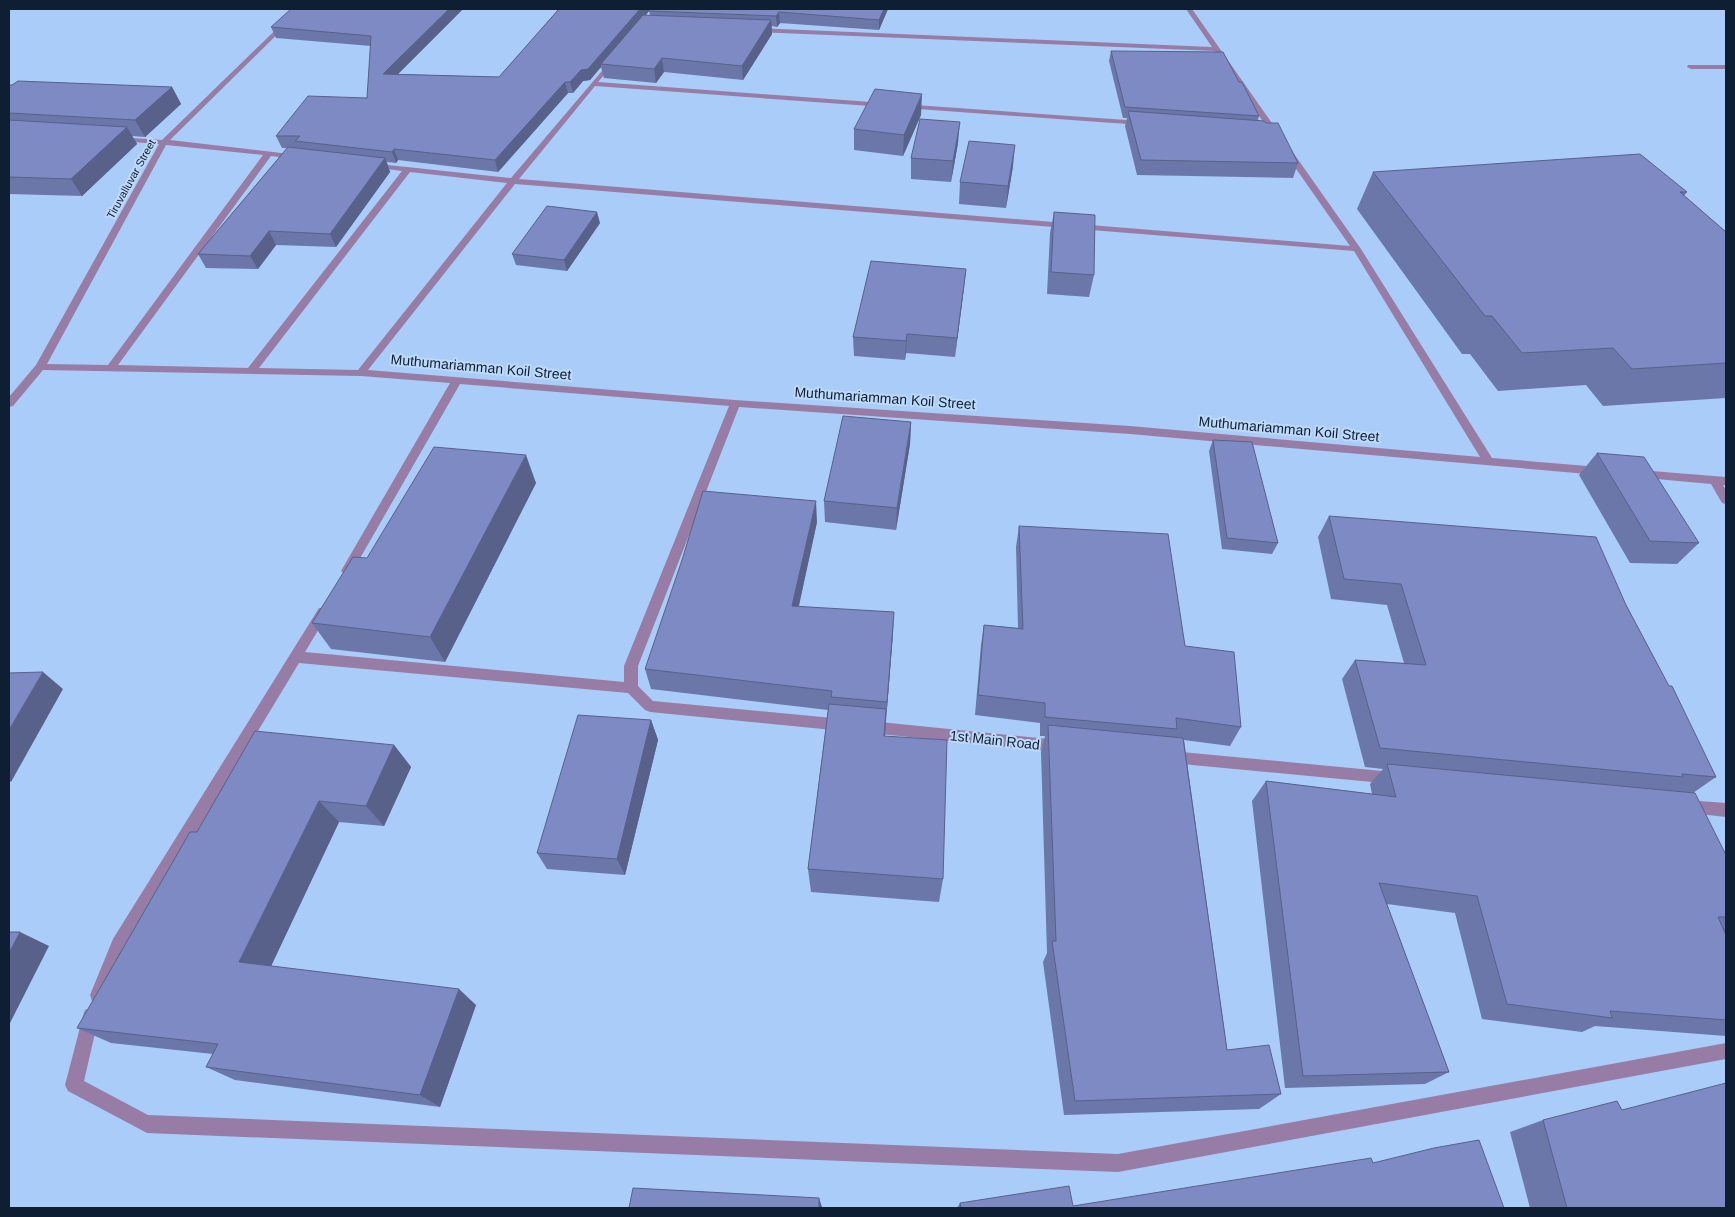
<svg xmlns="http://www.w3.org/2000/svg" width="1735" height="1217" viewBox="0 0 1735 1217" font-family="Arial,sans-serif">
<rect width="100%" height="100%" fill="#a9cdf8"/>
<g fill="none" stroke-linecap="round" stroke-linejoin="round">
<polygon fill="#977ca5" fill-rule="evenodd" points="1688,65 1726,65 1726,69 1691,69 1687,67"/>
<g fill="#977ca5" fill-rule="evenodd">
<path d="M 297,9 L 303,9 L 170,140 L 298,155 L 302,157 L 298,159 L 271,156 L 118,365 L 248,368 L 402,171 L 372,167 L 369,167 L 369,163 L 511,178 L 613,58 L 617,60 L 598,82 L 884,103 L 888,105 L 884,107 L 595,86 L 519,179 L 1350,246 L 1285,153 L 1292,151 L 1361,249 L 1492,458 L 1599,467 L 1605,471 L 1599,475 L 1130,434 L 739,407 L 638,666 L 638,686 L 653,701 L 843,719 L 848,721 L 850,725 L 848,729 L 843,731 L 650,712 L 645,710 L 628,693 L 299,663 L 125,951 L 104,1001 L 98,1003 L 92,1001 L 90,995 L 113,939 L 319,608 L 327,608 L 329,612 L 305,652 L 624,682 L 624,666 L 729,406 L 460,384 L 351,574 L 347,576 L 341,571 L 450,383 L 361,376 L 43,370 L 13,406 L 9,407 L 9,397 L 36,365 L 159,144 L 119,141 L 115,139 L 116,137 L 162,140 ZM 166,145 L 263,155 L 108,365 L 47,364 ZM 410,172 L 507,183 L 358,370 L 259,368 ZM 515,184 L 1354,251 L 1480,457 L 1130,426 L 735,400 L 368,370 Z"/>
<polygon points="1186,9 1192,9 1281,136 1280,138 1274,138 1215,51 756,32 753,30 756,28 1212,47"/>
<polygon points="901,104 1141,121 1145,123 1141,125 904,108 901,108"/>
<polygon points="1639,470 1726,477 1726,485 1723,485 1726,490 1726,504 1722,503 1711,484 1635,477 1633,474 1635,471"/>
<polygon points="870,721 1059,740 1064,742 1066,746 1064,750 1059,752 870,733 865,731 863,727 865,723"/>
<polygon points="1171,751 1393,772 1398,774 1400,778 1398,782 1393,784 1171,763 1166,761 1164,757 1166,753"/>
<polygon points="1686,800 1726,803 1726,817 1681,812 1679,807 1681,802"/>
<polygon points="91,1008 97,1010 99,1016 84,1081 148,1115 1118,1154 1726,1043 1726,1059 1118,1172 147,1133 68,1091 65,1085 83,1016 85,1010"/>
</g>
</g>
<g fill="#6c77a9" fill-rule="evenodd">
<path d="M 463,9 L 398,74 L 499,77 L 559,9 L 888,9 L 879,30 L 780,23 L 777,27 L 772,26 L 772,34 L 743,80 L 664,72 L 656,83 L 604,78 L 601,67 L 590,80 L 583,81 L 573,93 L 568,93 L 498,172 L 398,160 L 396,163 L 387,162 L 390,172 L 336,247 L 276,245 L 258,269 L 206,268 L 198,254 L 287,148 L 282,148 L 276,136 L 367,98 L 371,46 L 276,38 L 271,27 ZM 649,11 L 650,15 L 645,15 Z"/>
<polygon points="1111,51 1239,82 1259,116 1258,120 1266,123 1298,163 1293,178 1137,175 1125,126 1127,118 1123,118 1109,61"/>
<polygon points="9,85 172,87 181,104 145,137 132,136 137,144 82,196 9,194"/>
<polygon points="921,115 903,156 854,150 854,129"/>
<polygon points="958,143 951,182 911,179 911,158"/>
<polygon points="1013,166 1006,208 959,204 960,182"/>
<polygon points="1373,172 1687,192 1684,196 1726,232 1726,398 1603,406 1586,385 1498,391 1470,354 1462,354 1357,209"/>
<polygon points="1054,212 1094,275 1089,297 1047,294 1050,233"/>
<polygon points="600,223 567,271 516,265 512,254"/>
<polygon points="966,269 955,357 906,353 905,360 854,356 853,337"/>
<polygon points="911,422 910,444 896,530 825,522 824,501"/>
<polygon points="1213,440 1278,543 1272,554 1222,549 1209,451"/>
<polygon points="1597,453 1699,543 1677,564 1630,563 1579,475"/>
<polygon points="536,483 445,662 331,649 312,623 367,558"/>
<polygon points="1329,516 1626,605 1716,777 1693,793 1726,855 1726,1036 1595,1026 1582,1032 1482,1019 1455,913 1387,904 1449,1072 1425,1084 1285,1088 1252,801 1266,781 1372,794 1370,784 1383,769 1365,767 1342,679 1355,660 1404,663 1387,605 1331,599 1318,537"/>
<polygon points="817,522 799,606 893,633 886,721 885,736 943,879 939,902 811,892 808,869 828,710 651,689 645,669"/>
<polygon points="1019,526 1185,646 1241,727 1230,746 1184,740 1227,1050 1281,1094 1259,1109 1064,1115 1043,962 1047,953 1041,752 1045,736 1040,736 1040,723 975,715 981,645 984,625 1018,628 1016,547"/>
<polygon points="651,720 658,740 625,875 547,869 537,853"/>
<polygon points="394,745 411,767 384,826 339,822 271,966 476,1005 440,1107 235,1080 206,1067 213,1054 111,1043 77,1028 197,832"/>
<polygon points="1622,1110 1726,1208 1530,1208 1510,1132 1543,1120"/>
<polygon points="1373,1163 1504,1208 957,1208 960,1203 1073,1206"/>
</g>
<g fill="#586189">
<polygon points="449,9 463,9 387,85 383,74"/>
<polygon points="640,9 651,9 604,64 601,64 601,67 590,80 583,81 573,93 570,82"/>
<polygon points="884,9 888,9 879,30 879,20"/>
<polygon points="779,12 780,23 777,27 776,16"/>
<polygon points="771,20 772,34 743,80 742,66"/>
<polygon points="662,58 664,72 656,83 654,69"/>
<polygon points="565,82 568,93 498,172 495,160"/>
<polygon points="172,87 181,104 145,137 135,120"/>
<polygon points="922,94 921,115 903,156 904,135"/>
<polygon points="960,122 958,143 951,182 953,161"/>
<polygon points="127,127 137,144 82,196 71,179"/>
<polygon points="1015,145 1013,166 1006,208 1008,186"/>
<polygon points="394,149 398,160 396,163 392,152"/>
<polygon points="385,158 390,172 336,247 330,234"/>
<polygon points="597,212 600,223 567,271 564,260"/>
<polygon points="269,231 276,245 258,269 250,256"/>
<polygon points="966,269 964,288 955,357 957,338"/>
<polygon points="907,334 906,353 905,360 906,341"/>
<polygon points="911,422 910,444 896,530 897,508"/>
<polygon points="526,455 536,483 445,662 430,637"/>
<polygon points="816,501 817,522 794,627 792,606"/>
<polygon points="894,612 893,633 886,721 887,702"/>
<polygon points="43,672 63,689 11,782 9,780 9,730"/>
<polygon points="886,709 885,737 884,736"/>
<polygon points="651,720 658,740 625,875 617,859"/>
<polygon points="394,745 411,767 384,826 366,806"/>
<polygon points="319,801 339,822 265,979 239,962"/>
<polygon points="20,932 49,946 9,1025 9,953"/>
<polygon points="459,989 476,1005 440,1107 420,1095"/>
<polygon points="819,1198 822,1207 822,1208 819,1208"/>
</g>
<g fill="#7d8ac4" stroke="#586189">
<polygon points="291,9 449,9 383,74 499,77 559,9 640,9 588,69 581,70 570,82 565,82 495,160 394,149 392,152 295,141 300,136 276,136 308,96 367,98 371,36 271,27"/>
<polygon points="650,9 884,9 879,20 779,12 776,16 649,11"/>
<polygon points="643,15 771,20 742,66 662,58 654,69 601,64"/>
<polygon points="1111,51 1223,52 1239,82 1242,82 1259,116 1125,107"/>
<polygon points="18,81 172,87 135,120 9,113 9,85 12,85"/>
<polygon points="875,89 922,94 904,135 854,129"/>
<polygon points="1128,111 1264,121 1266,123 1278,123 1298,163 1141,160"/>
<polygon points="920,119 960,122 953,161 911,158"/>
<polygon points="9,120 127,127 71,179 9,177"/>
<polygon points="969,141 1015,145 1008,186 960,182"/>
<polygon points="288,147 385,158 330,234 269,231 250,256 198,254"/>
<polygon points="1640,154 1687,192 1680,192 1726,232 1726,363 1632,369 1613,348 1522,353 1492,316 1485,316 1373,172"/>
<polygon points="547,206 597,212 564,260 512,254"/>
<polygon points="1054,212 1095,215 1094,275 1051,272"/>
<polygon points="871,261 966,269 957,338 907,334 906,341 853,337"/>
<polygon points="843,416 911,422 897,508 824,501"/>
<polygon points="1213,440 1252,442 1278,543 1227,538"/>
<polygon points="434,447 526,455 430,637 312,623 353,557 367,558"/>
<polygon points="1597,453 1644,457 1699,543 1650,541"/>
<polygon points="703,491 816,501 792,606 894,612 887,702 831,697 832,691 645,669 682,560"/>
<polygon points="1329,516 1596,537 1626,605 1669,686 1672,686 1716,777 1682,774 1683,777 1380,748 1355,660 1426,665 1401,584 1344,579"/>
<polygon points="1019,526 1168,534 1185,646 1234,652 1241,727 1176,718 1177,729 1045,717 1045,703 978,695 984,625 1023,629"/>
<polygon points="43,672 9,730 9,673"/>
<polygon points="829,704 886,709 884,736 947,740 943,879 808,869"/>
<polygon points="578,715 651,720 617,859 537,853"/>
<polygon points="1048,725 1183,738 1227,1050 1269,1045 1281,1094 1075,1101 1052,941 1056,941"/>
<polygon points="255,731 394,745 366,806 319,801 239,962 459,989 420,1095 206,1067 218,1044 77,1028 190,832 197,832"/>
<polygon points="1387,764 1695,793 1726,855 1726,917 1718,917 1726,935 1726,1020 1610,1011 1612,1018 1507,1004 1477,896 1379,883 1449,1072 1303,1076 1266,781 1396,797"/>
<polygon points="9,932 20,932 9,953"/>
<polygon points="1726,1083 1726,1208 1567,1208 1543,1120 1617,1101 1622,1110"/>
<polygon points="1479,1140 1504,1208 961,1208 960,1203 1069,1186 1073,1206 1371,1158 1373,1163 1434,1148"/>
<polygon points="633,1188 819,1198 819,1208 629,1208"/>
</g>
<g text-anchor="middle" dominant-baseline="central" stroke-width="4" stroke-linejoin="round" paint-order="stroke">
<g font-size="11" fill="#0e1f33" stroke="#bed9fa">
<text transform="translate(131 179) rotate(-61)">Tiruvalluvar Street</text>
</g>
<g font-size="14" fill="#0e1f33" stroke="#bed9fa">
<text transform="translate(481 367) rotate(5)">Muthumariamman Koil Street</text>
<text transform="translate(885 398) rotate(4)">Muthumariamman Koil Street</text>
<text transform="translate(1289 429) rotate(5)">Muthumariamman Koil Street</text>
<text transform="translate(995 740) rotate(6)">1st Main Road</text>
</g>
</g>
<rect width="1735" height="1217" fill="none" stroke="#0e1f33" stroke-width="20"/>
</svg>
